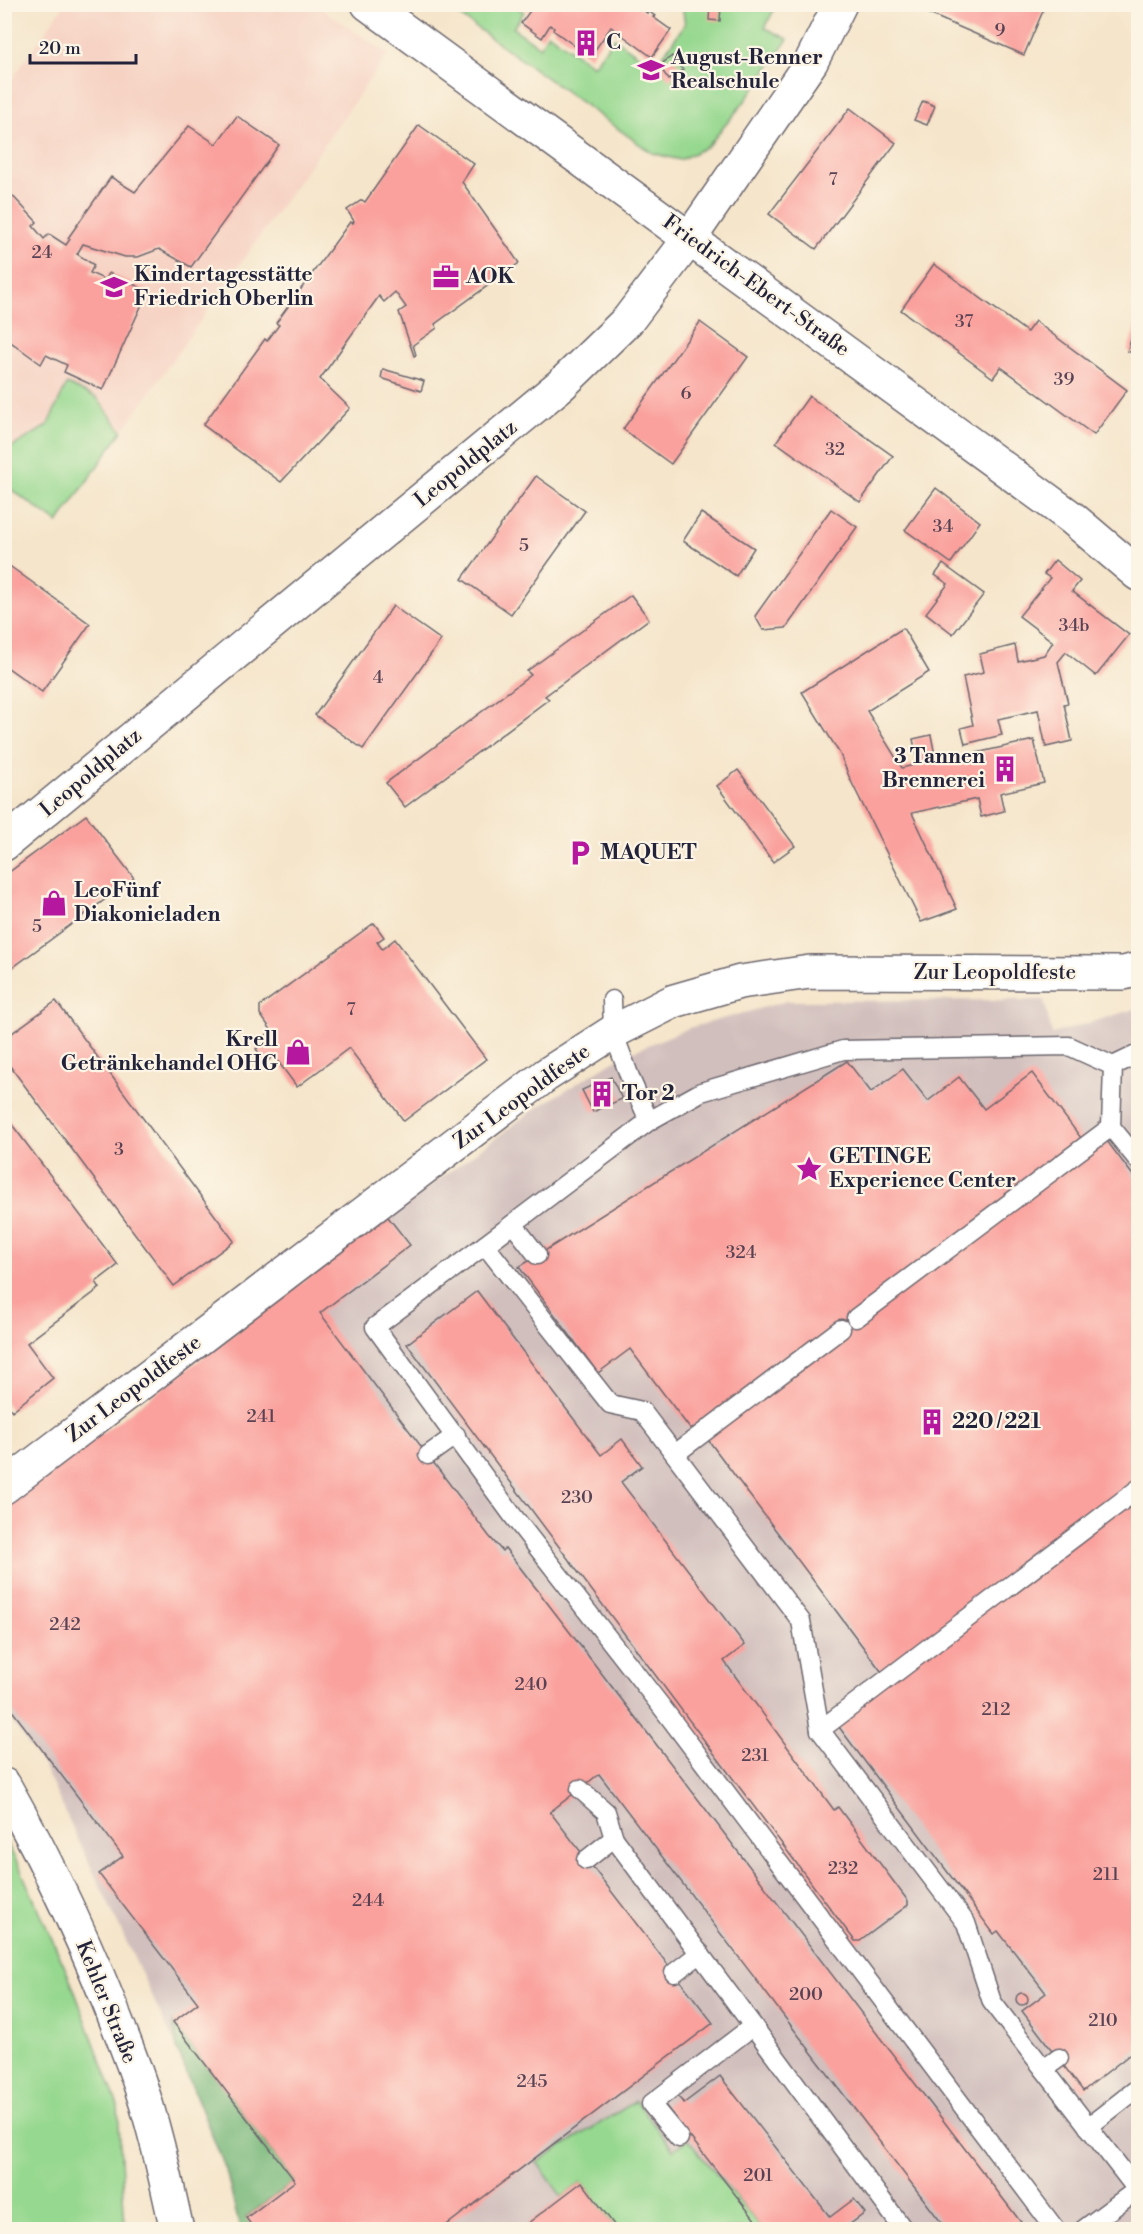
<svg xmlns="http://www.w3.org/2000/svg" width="1143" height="2234" viewBox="0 0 1143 2234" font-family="'Libre Bodoni',serif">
<rect width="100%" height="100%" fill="#fcf5e5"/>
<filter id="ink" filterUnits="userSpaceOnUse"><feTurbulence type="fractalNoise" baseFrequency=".0167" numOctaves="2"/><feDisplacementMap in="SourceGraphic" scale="12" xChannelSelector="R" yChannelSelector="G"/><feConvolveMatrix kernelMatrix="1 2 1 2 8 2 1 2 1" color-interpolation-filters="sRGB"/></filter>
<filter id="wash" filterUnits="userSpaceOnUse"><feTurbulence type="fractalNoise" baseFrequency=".008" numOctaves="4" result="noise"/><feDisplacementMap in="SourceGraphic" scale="24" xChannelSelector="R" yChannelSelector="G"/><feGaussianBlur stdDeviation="1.35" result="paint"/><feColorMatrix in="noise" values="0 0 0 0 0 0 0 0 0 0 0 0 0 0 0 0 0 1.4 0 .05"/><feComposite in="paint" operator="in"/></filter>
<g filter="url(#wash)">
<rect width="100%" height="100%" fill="#f5e5ca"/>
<polygon fill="#f6d2c3" points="64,5 316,5 388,54 58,523 5,485 5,89"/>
<polygon fill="#d1bfbd" points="1044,1000 1052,1034 1138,1008 1138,2229 240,2229 226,2170 177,2049 44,1767 5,1711 5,1507 388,1217 535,1109 622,1056 689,1028 787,1001"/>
<g fill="#96d88f" stroke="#5c7d65" stroke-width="1.5">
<polygon points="445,5 514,5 524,12 513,28 540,47 548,33 593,66 614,38 655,67 685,24 682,5 776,5 765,28 788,39 745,101 708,146 680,160 652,153"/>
<polygon points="67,384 97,398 122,431 58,523 5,485 5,447 7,450 47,426"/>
<polygon points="5,1840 19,1866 70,1979 118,2106 125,2229 5,2229"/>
<polygon points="636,2101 673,2150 688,2140 762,2229 610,2229 615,2226 582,2182 562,2197 537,2162"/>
</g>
<polygon fill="#78b87a" stroke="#4d6d5a" stroke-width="1.5" points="173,2022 295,2181 246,2217 255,2229 240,2229 226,2170 177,2049"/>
<g id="blocks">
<g fill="#faa19d">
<polygon points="521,4 636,4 647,13 648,11 655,16 653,17 671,30 652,57 611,27 590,57 553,30 554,28 550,25 542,38 521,23 530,11"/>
<polygon points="710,4 721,5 720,21 709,20"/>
<polygon points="906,4 1046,4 1024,55"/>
<polygon points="672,56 683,70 669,80 659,66"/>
<polygon points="923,101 935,106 927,125 914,120"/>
<polygon points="850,108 896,143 816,249 769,214"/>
<polygon points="237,116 279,145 191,267 159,249 138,257 125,257 83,244 77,254 94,265 90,273 106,280 109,273 148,291 103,390 64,372 67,365 46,355 41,364 4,337 4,195 8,191 37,222 33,226 44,239 49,234 66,245 70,239 68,238 111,177 135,192 189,126 216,144"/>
<polygon points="419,125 474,164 462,182 519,263 435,324 437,328 413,345 416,355 414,356 399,312 406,307 395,292 384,302 379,296 320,379 350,408 281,482 203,425 265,339 267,341 279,325 276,323 350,222 353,223 354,221 347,210 362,200 365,202"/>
<polygon points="934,264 1027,332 1035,321 1127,390 1094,435 1001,367 993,378 901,310"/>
<polygon points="1138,321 1138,355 1127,351"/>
<polygon points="700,322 748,357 671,464 623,429"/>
<polygon points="383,369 424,381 421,391 381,378"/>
<polygon points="809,396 893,456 860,502 776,442"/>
<polygon points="536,476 585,511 511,614 462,579"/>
<polygon points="936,488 980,522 951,563 905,530"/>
<polygon points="831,509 857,527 786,628 763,630 755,616"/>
<polygon points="701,513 754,548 736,576 683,541"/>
<polygon points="1055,560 1080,581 1072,591 1129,635 1096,676 1066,652 1058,662 1068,703 1064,704 1072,741 1046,747 1038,710 998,719 1002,735 965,744 961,728 973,725 963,677 984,672 980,654 1015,645 1018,661 1044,655 1053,642 1019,616 1050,578 1044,574"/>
<polygon points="4,562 90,624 42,692 4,665"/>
<polygon points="943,564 984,594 953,634 926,613 948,584 935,575"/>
<polygon points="631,595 649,619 545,696 549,699 405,807 386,783 531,675 527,671"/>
<polygon points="393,606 441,640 363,749 315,715"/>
<polygon points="903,628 929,672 867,711 902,768 918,764 913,739 931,735 936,760 967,754 967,755 1034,740 1044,783 1000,793 1004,811 981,817 977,799 912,813 957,909 921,922 850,779 840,754 802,692"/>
<polygon points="738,770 795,846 773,862 717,786"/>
<polygon points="86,815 134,878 4,974 4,876"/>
<polygon points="374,923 384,937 377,942 382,949 395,939 486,1059 404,1121 349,1048 297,1087 274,1056 266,1062 256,1049 265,1043 261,1039 272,1031 260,1014 260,1006"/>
<polygon points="56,1001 234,1241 174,1286 4,1058 4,1039"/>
<polygon points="847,1061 871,1092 903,1069 928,1101 959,1077 984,1109 1032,1073 1084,1142 1104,1137 1138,1182 1138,2048 1083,2091 1022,2011 1046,1993 998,1931 994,1934 836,1723 884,1675 706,1437 694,1434 630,1349 598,1373 519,1267"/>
<polygon points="611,1077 622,1099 593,1112 582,1090"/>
<polygon points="4,1114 118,1265 96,1282 100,1288 27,1343 53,1378 12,1411 4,1401"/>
<polygon points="388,1217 410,1245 320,1313 489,1536 502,1551 505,1548 649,1735 1023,2225 1017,2230 947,2230 599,1774 550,1812 713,2023 440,2230 255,2230 246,2218 295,2181 173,2022 198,2003 99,1874 123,1856 4,1700 4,1508"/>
<polygon points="477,1291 601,1455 622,1439 642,1466 621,1482 745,1645 724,1661 834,1810 838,1807 908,1901 908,1905 860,1941 855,1941 845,1928 407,1344"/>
<circle cx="1022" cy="1999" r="6"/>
<polygon points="720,2076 830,2217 854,2199 865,2213 842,2230 763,2230 665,2105 677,2096 684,2103"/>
<polygon points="582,2182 615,2226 610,2230 519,2230"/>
</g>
</g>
</g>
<g filter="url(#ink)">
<use href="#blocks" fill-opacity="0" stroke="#6c666d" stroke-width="1.5"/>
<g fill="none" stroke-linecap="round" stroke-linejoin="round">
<g stroke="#6c666d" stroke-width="21">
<g id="lane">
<polyline points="612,1000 613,1032 631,1080 649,1121"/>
<polyline points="1113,1066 1111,1127 1138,1160"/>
<polyline points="513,1224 537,1255"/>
<polyline points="485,1245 649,1121 701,1092 843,1050 1069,1046 1113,1066 1138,1054"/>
<polyline points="856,1318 1111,1127"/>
<polyline points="675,1454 841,1329"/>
<polyline points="428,1455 456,1435"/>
<polyline points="820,1730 1138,1489"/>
<polyline points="580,1789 606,1812 614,1838 904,2230"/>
<polyline points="586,1860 614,1838"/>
<polyline points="674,1973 700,1953"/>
<polyline points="1044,2069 1059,2058"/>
<polyline points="1088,2127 1138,2088"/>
<polyline points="679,2138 651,2104 753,2026"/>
<polyline points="1056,2230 661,1706 513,1516 375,1327 485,1245 610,1404 642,1411 801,1621 820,1730 966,1923 992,2002 1138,2191"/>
<polyline points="1083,2230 1138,2189"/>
</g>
</g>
<g stroke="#6c666d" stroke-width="36">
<g id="street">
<polyline points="368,4 1072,518 1138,574"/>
<polyline points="4,844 562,384 628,320 690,238 811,62 840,4"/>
<polyline points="4,1487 546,1075 613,1032 674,1001 740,982 810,972 1124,973 1138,969"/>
</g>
</g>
<g stroke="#6c666d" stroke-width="36">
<path id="primary" d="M 4,1785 C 55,1875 98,1970 134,2067 C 153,2119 165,2175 177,2230"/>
</g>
<use href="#lane" stroke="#fff" stroke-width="18"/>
<use href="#street" stroke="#fff" stroke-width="33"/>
<use href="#primary" stroke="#fff" stroke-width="33"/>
</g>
</g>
<defs>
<g id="building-bare" transform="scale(2.07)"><path d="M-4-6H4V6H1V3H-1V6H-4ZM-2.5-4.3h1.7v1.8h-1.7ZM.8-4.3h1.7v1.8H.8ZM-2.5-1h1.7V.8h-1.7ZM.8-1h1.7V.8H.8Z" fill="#b5179e" stroke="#fcf5e5" stroke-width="2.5" paint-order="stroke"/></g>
<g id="school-bare" transform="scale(2.07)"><path d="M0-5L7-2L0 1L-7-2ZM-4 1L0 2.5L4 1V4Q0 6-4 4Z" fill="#b5179e" stroke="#fcf5e5" stroke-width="2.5" paint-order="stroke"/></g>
<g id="office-bare" transform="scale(2.07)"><path d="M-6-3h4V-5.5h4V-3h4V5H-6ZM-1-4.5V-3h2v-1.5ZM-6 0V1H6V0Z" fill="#b5179e" stroke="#fcf5e5" stroke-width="2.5" paint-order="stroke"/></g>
<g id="parking-bare" transform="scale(2.07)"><path d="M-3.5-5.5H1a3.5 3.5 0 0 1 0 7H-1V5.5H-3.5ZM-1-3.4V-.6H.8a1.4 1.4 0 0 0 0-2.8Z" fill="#b5179e" stroke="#fcf5e5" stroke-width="2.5" paint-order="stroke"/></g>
<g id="shop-bare" transform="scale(2.07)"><path d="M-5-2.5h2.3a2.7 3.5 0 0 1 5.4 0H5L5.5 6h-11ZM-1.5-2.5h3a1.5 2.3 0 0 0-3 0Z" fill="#b5179e" stroke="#fcf5e5" stroke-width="2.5" paint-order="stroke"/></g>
<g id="sight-bare" transform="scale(2.07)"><path d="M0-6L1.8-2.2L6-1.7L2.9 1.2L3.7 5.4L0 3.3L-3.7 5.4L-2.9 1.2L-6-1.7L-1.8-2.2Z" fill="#b5179e" stroke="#fcf5e5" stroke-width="2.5" paint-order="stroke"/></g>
</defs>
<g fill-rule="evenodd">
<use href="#building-bare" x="586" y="43"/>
<use href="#school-bare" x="651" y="70"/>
<use href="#office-bare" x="446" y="277"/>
<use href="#school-bare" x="114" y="287"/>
<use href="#building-bare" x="1005" y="769"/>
<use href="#parking-bare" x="580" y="853"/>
<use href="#shop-bare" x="54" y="903"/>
<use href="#shop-bare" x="298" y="1052"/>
<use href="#building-bare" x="602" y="1094"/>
<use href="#sight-bare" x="809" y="1169"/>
<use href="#building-bare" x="932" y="1422"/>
</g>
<g text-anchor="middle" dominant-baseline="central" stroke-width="4.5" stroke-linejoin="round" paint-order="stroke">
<g font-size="18" fill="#584254">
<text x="1000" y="30">9</text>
<text x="833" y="179">7</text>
<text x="42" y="252">24</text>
<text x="964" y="321">37</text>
<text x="1064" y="379">39</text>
<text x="686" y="393">6</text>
<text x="835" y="449">32</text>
<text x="943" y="526">34</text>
<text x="524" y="545">5</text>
<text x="1074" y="625">34b</text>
<text x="378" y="677">4</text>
<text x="37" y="926">5</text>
<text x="351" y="1009">7</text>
<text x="119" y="1149">3</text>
<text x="741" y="1252">324</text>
<text x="261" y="1416">241</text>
<text x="577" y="1497">230</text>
<text x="65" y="1624">242</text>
<text x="531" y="1684">240</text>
<text x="996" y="1709">212</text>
<text x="755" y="1755">231</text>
<text x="843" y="1868">232</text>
<text x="1106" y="1874">211</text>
<text x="368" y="1900">244</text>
<text x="806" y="1994">200</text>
<text x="1103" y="2020">210</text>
<text x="532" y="2081">245</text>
<text x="758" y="2175">201</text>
</g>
<g font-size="21" font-weight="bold" fill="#22223b" stroke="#fcf5e5" text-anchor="start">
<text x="606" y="43">C</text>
<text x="671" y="58">August-Renner<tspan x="671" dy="24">Realschule</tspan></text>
<text x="134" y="275">Kindertagesstätte<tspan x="134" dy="24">Friedrich Oberlin</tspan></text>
<text x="466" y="277">AOK</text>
<text x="985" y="757" text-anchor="end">3 Tannen<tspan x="985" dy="24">Brennerei</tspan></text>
<text x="600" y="853">MAQUET</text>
<text x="74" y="891">LeoFünf<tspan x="74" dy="24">Diakonieladen</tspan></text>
<text x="278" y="1040" text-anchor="end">Krell<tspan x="278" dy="24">Getränkehandel OHG</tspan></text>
<text x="622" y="1094">Tor 2</text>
<text x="829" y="1157">GETINGE<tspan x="829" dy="24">Experience Center</tspan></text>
<text x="952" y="1422">220 / 221</text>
</g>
<g font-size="21" fill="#22223b" stroke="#fcf5e5">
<text transform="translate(756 286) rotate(36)">Friedrich-Ebert-Straße</text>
<text transform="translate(466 464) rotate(-39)">Leopoldplatz</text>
<text transform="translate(91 773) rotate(-40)">Leopoldplatz</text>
<text x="995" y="973">Zur Leopoldfeste</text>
<text transform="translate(522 1097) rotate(-36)">Zur Leopoldfeste</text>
<text transform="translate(134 1389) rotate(-37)">Zur Leopoldfeste</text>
<text transform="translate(106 2002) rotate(68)">Kehler Straße</text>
</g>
</g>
<rect width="1143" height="2234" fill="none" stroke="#fcf5e5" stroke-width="24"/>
<path d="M30 54v9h106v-9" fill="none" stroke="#22223b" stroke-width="3"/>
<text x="39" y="54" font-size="18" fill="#22223b" stroke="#fcf5e5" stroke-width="4.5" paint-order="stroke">20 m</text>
</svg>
